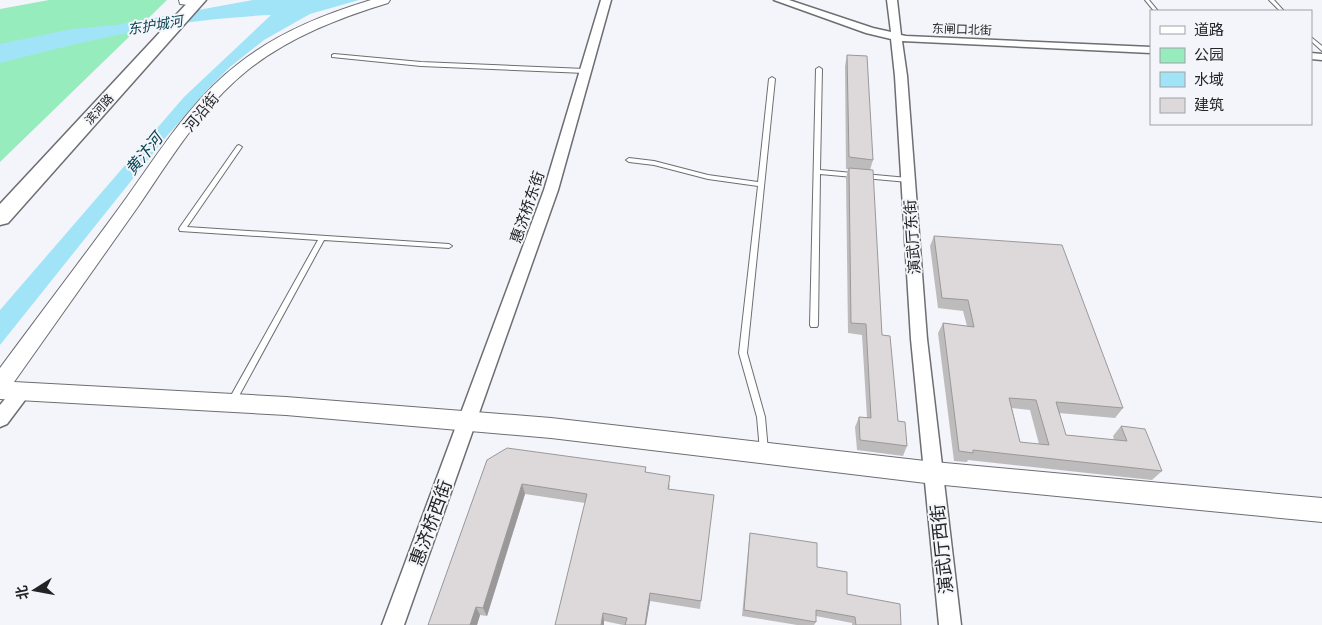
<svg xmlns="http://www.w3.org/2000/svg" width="1322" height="625" viewBox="0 0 1322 625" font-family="Montserrat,'Noto Sans SC',sans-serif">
<rect width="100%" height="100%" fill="#f4f5fa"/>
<polygon fill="#97ecbe" points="49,0 167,0 0,162 0,9"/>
<path fill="#a1e4f7" d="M 253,0 L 359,0 L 310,14 L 264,40 L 230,67 L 207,90 L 167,136 L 0,345 L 0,310 L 184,97 L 271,15 C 258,15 243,17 229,18 C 151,24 76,44 0,63 L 0,44 L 72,29 L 116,25 Z"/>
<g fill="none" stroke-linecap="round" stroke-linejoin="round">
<g stroke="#6d6e72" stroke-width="2">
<g id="service">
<polygon points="1145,0 1149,0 1158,11 1154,11"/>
<polygon points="1269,0 1274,0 1284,11 1280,11"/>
<polygon points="1311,37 1322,46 1322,51 1311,41"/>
<polygon points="334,54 421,62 585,69 588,71 585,73 421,66 332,57 332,55"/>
<polygon points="819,67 822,69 820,170 908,178 911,180 908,182 820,174 818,325 817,327 811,327 810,325 816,69"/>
<polygon points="772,77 775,79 747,353 765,417 768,451 767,454 764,455 761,454 760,451 757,417 739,353 758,186 708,179 654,165 629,162 626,160 629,158 654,161 708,175 758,182 769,79"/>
<polygon points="239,145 242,147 187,227 449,244 452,246 449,248 324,240 234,405 231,406 228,405 227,403 228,401 318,240 180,231 179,229 180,227 237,146"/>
</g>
</g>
<g stroke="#6d6e72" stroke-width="3">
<g id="minor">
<polygon points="601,0 611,0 558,190 404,625 382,625 544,190"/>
<polygon points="774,0 789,0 873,28 891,32 887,0 897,0 901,35 906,36 1151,47 1151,53 902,41 907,76 927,339 961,625 939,625 911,339 895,76 891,39 866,33"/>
<polygon points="1311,53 1322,54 1322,60 1311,59"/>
<polygon points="22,384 28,386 31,391 28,396 7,424 0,427 0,405 16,386"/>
</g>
</g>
<g stroke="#6d6e72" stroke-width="2">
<g id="tertiary">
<path d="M 179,0 L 204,0 C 199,6 187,5 180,4 Z"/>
<path d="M 371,0 L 390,0 L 388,3 C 339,18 290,37 249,69 C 202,106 170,160 137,208 C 96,266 55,324 14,382 L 286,397 L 551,418 L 934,462 L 1322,498 L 1322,522 L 934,484 L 551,438 L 286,415 L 0,399 L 0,368 C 42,311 85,255 127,197 C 160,151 192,99 238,64 C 277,33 324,14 371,0 Z"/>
</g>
</g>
<g stroke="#6d6e72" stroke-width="3">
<polygon id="primary" points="190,0 206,0 8,223 0,225 0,204"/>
</g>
<use href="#service" fill="#fff" fill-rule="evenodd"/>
<use href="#minor" fill="#fff" fill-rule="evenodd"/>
<use href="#tertiary" fill="#fff" fill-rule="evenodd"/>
<use href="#primary" fill="#fff" fill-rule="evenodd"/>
</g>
<g fill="#bebbbc" fill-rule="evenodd">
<polygon points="847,55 873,160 870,170 882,335 898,421 907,446 903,456 857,450 855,427 859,417 867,418 862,335 848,333 846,178 848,169 846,169 845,66"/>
<path d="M 934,236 L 1123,408 L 1115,418 L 1059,413 L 1066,435 L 1114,440 L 1113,436 L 1121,426 L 1162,471 L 1152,480 L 968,460 L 967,462 L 954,461 L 938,333 L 943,323 L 967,326 L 963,311 L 938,308 L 930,246 ZM 1012,408 L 1030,410 L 1039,444 L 1020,442 Z"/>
<polygon points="487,460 646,467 646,472 670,485 669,489 714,495 700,609 650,601 646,625 623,625 604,621 604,625 555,625 585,503 525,494 487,616 480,615 477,625 428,625"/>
<polygon points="750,533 817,567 847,594 901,625 852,625 852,623 816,616 816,622 814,625 797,625 742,616 749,540"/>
</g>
<g fill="#9b9899">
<polygon points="522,484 525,494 487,616 483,608"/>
<polygon points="650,593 650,601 646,625 645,625"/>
<polygon points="476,607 480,615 477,625 470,625"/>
<polygon points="603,613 604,621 604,625 601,625"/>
</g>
<g fill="#ddd9db" stroke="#9b9899" fill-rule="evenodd">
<polygon points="847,55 867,56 873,160 849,157"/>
<polygon points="849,168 873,170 882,335 890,336 898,421 905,422 907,446 860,440 859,417 871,418 866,324 851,323"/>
<path d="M 934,236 L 1062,245 L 1123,408 L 1056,402 L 1066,435 L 1127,441 L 1121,426 L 1145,429 L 1162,471 L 973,450 L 973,453 L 959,451 L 943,323 L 974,327 L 968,300 L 942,298 ZM 1009,398 L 1036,400 L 1049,445 L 1020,442 Z"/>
<polygon points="507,448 646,467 645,472 670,476 668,489 714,495 701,601 650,593 645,625 625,625 627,618 603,613 601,625 555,625 587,494 522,484 483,608 476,607 470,625 428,625 487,460"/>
<polygon points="750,533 817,543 817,567 847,572 847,594 900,604 901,625 856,625 855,617 816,610 816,622 744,610"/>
</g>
<g text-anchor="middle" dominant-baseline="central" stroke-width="4" stroke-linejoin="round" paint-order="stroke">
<g font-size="12" fill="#232425" stroke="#f4f5fa">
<text transform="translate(962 29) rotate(2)">东闸口北街</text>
<text transform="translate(99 109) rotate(-48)">滨河路</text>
</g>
<g font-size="14" font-style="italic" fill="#094451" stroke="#f4f5fa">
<text transform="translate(155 25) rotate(-9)">东护城河</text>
</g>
<g font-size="15" fill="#232425" stroke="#f4f5fa">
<text transform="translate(201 112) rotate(-50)">河沿街</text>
<text transform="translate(527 207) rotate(-71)">惠济桥东街</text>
<text transform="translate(912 237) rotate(-94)">演武厅东街</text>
</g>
<g font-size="16" font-style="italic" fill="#094451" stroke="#f4f5fa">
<text transform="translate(144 154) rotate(-51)">黄汴河</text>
</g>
<g font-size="18" fill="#232425" stroke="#f4f5fa">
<text transform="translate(431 523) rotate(-70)">惠济桥西街</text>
<text transform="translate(942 549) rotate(-96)">演武厅西街</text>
</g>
</g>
<rect x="1150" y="10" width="162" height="115" fill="#f4f5fa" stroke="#a0a1a5"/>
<rect x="1160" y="26" width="25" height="8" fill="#ffffff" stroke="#a0a1a5"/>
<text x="1194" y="35" font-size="15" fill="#232425">道路</text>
<rect x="1160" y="48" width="25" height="15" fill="#97ecbe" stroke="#a0a1a5"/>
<text x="1194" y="60" font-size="15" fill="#232425">公园</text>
<rect x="1160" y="72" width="25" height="15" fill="#a1e4f7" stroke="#a0a1a5"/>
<text x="1194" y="85" font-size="15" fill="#232425">水域</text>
<rect x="1160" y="98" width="25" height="15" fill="#ddd9db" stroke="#a0a1a5"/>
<text x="1194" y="110" font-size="15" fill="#232425">建筑</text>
<g transform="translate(35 590) rotate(259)" stroke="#f4f5fa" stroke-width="4" paint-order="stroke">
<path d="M0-4L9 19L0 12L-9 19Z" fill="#232425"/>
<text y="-8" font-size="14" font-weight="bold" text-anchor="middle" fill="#232425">北</text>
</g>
</svg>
